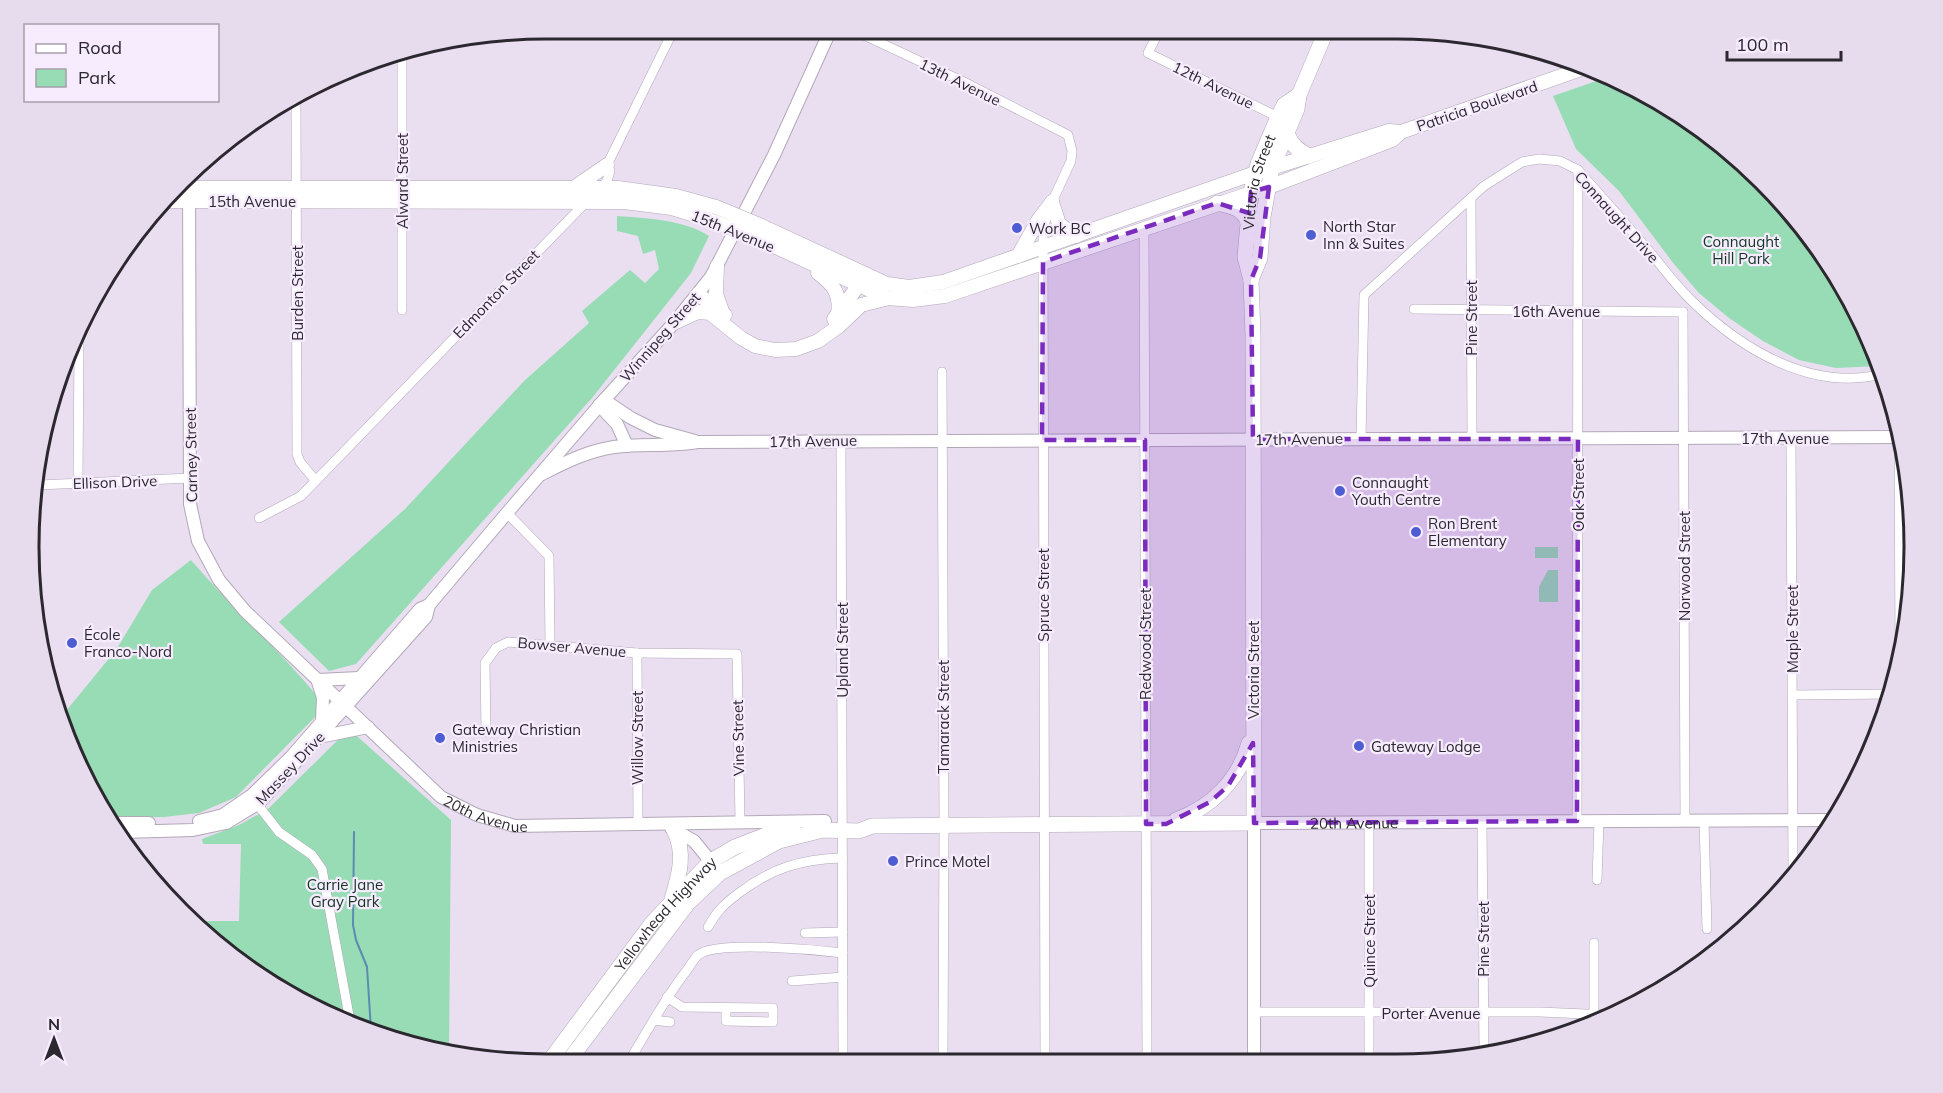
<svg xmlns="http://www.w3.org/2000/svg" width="1943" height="1093" viewBox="0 0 1943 1093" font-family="Mulish,sans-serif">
<rect width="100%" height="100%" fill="#e9dff1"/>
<g fill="#97dcb4">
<polygon points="1608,77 1656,98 1738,157 1808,231 1861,318 1879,366 1836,368 1799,360 1763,341 1729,318 1699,293 1674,264 1619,191 1576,149 1553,96"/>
<path d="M 617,216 C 645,218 686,220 709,236 L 691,273 L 592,398 L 356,664 L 329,671 L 279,622 L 405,509 L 524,381 L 589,323 L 582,311 L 630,270 L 645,283 L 659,269 L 655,250 L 643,254 L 638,236 L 617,231 Z"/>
<rect x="1535" y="547" width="23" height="11"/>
<path d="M 191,560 C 232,608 278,649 318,697 L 317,715 L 236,797 L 199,813 L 164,817 L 113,817 L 68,744 L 61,717 L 116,650 L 152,590 Z"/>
<polygon points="1548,570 1558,570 1558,602 1539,602 1539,587"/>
<polygon points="349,729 451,820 449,1053 412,1047 287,995 198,921 239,921 241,844 203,844 202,839 239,825 268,809"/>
</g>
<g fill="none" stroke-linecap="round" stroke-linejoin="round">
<polyline stroke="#5c8bb1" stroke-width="2" points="354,832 353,925 356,940 367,967 371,1030"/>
<g stroke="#b2a8b8" stroke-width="10">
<g id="minor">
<polyline points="851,29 964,82 1068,135 1072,151 1071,161 1052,202 1044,225 1043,238 1045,1062"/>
<polyline points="1160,29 1148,53 1278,117"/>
<polyline points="402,52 402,310"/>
<polyline points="296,101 297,454 300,462 315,480"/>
<polyline points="599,190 607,181 610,171 607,165 674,29"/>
<polyline points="1471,198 1472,438"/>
<polyline points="1144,227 1147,1061"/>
<polyline points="1414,309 1683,312"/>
<polyline points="1683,312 1685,821"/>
<polyline points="942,372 944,826 943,1062"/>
<polyline points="1899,426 1900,657"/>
<path d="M 1361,438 L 1364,295 L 1484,186 L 1522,162 L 1539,159 L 1560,161 L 1578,170 C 1599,194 1621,218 1642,243 C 1659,262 1674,284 1693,302 C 1741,349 1812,392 1882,374"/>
<polyline points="1791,438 1793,873"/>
<polyline points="841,441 843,1062"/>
<polyline points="78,483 79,341"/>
<polyline points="39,485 190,478"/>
<polyline points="507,513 549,556 550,645"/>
<polyline points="259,518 301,496 588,200"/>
<polyline points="637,653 638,823"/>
<polyline points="1793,695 1891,694"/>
<polyline points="486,732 485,663 496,648 508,642 637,653 737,654 740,821"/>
<polyline points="254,800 279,832 312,855 322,869 350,1021"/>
<polyline points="1577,821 1578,170"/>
<polyline points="1704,821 1707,929"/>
<polyline points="1482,822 1484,1056"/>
<polyline points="1597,880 1599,821"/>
<path d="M 708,927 C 718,910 723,905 739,893 C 772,868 801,859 843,858"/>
<polyline points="805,933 843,932"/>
<polyline points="1594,943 1594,1022"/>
<polyline points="792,981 843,977"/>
<polyline points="667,997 682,1007 773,1008 773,1022 726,1021 726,1008"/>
<polyline points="1254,1012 1540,1012 1608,1015"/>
<polyline points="654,1020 670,1022"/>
<polyline points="1369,1060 1369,822"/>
<polyline points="801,1062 843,1061"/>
<path d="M 628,1063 C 646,1033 663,1002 684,974 C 689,968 693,960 698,955 C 716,940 818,950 843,953"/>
</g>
</g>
<g stroke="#b2a8b8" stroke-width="14">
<g id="tertiary">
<path id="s1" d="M 189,180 L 190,504 L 198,541 L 219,580 L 245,611 L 441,797 L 477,815 L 515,826 L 825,821"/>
<polyline points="604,400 631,418 655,430 695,441"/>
<polyline points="599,405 617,424 627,446"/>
<path d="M 540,475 C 564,463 587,451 614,447 C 641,443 669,447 697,442 L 1901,437"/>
<polyline points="318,680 359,678"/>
<polyline points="318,682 323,698 322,720"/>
<polyline points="319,737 368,727"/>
<polyline points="199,821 223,815 252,795 291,757 420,609 429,605"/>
<polyline points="117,823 149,823"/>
<polyline points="671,828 694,841 716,868"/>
<polyline points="122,832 193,830 226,823 259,803 426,617 429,605 507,513 604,400 674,323 711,277 774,155 831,29"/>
<path id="s2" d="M 1254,1061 L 1254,823 L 1834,820"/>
</g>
</g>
<g stroke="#b2a8b8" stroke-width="15">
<g id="secondary">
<polyline points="575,187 607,165"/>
<polyline points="182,188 618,188 676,196 716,207"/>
<polyline points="170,201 624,202 672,208 710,220"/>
<polyline points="1052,202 1059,224 1076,236"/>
<polyline points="757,224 887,284 909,287 943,282 1255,173 1389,131 1401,132"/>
<polyline points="752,236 887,298 913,300 945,296 1269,187 1392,140 1401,132 1587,67"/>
<polyline points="1018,256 1039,219 1052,202"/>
<polyline points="717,266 716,294 722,311"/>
<path d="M 818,273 C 834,285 841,294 838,315"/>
<polyline points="698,294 725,315"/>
<polyline points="834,319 863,279"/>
<polyline points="674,323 698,312 710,313 741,338 755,346 775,350 796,349 818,341 839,326 861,305 885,299"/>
</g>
</g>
<g stroke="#b2a8b8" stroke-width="16">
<g id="trunk">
<path d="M 1287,133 C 1292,146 1298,150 1309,156"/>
<path d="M 1217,203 C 1231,206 1243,208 1248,222"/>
<polyline points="1251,280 1260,258 1263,217 1272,168 1297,109 1299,95 1327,29"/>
<path d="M 1176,820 C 1212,807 1239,780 1249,743"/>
<path d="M 672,899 C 679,876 686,853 674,830"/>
<path id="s3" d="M 548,1063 L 652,923 L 711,861 L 735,847 L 776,831 L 793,827"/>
<path id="s4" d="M 567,1063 L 688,903 L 720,873 L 779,841 L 823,830 L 859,831 L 872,826 L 1254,823 L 1253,336 L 1251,280 L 1245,257 L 1251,192 L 1258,164 L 1278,117 L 1284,105 L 1299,95"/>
</g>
</g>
<use href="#minor" stroke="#fff" stroke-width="9"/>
<use href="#tertiary" stroke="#fff" stroke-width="12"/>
<use href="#secondary" stroke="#fff" stroke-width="14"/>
<use href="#trunk" stroke="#fff" stroke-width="15"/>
<g stroke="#b2a8b8" stroke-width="15" stroke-linecap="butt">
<g id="secondary-bridge">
<polyline points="716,207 757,224"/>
<polyline points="710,220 752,236"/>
</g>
</g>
<use href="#secondary-bridge" stroke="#fff" stroke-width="14"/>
</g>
<path fill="#7b2cbf" fill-opacity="0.2" stroke="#7b2cbf" stroke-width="4.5" stroke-dasharray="12 8" stroke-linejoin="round" d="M 1269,187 L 1260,258 L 1251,280 L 1253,439 L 1578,439 L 1577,821 L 1254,823 L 1253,743 L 1228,786 L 1210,802 L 1166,824 L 1146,824 L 1145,440 L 1042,440 L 1043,262 L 1217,203 L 1249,213 L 1251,192 Z"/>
<g fill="#4e5dd2" stroke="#f7ecfe" stroke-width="2">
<circle cx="1017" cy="228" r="6"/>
<circle cx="1311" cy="235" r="6"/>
<circle cx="1340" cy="491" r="6"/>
<circle cx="1416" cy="532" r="6"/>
<circle cx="72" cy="643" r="6"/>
<circle cx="440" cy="738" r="6"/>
<circle cx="1359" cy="746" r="6"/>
<circle cx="893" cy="861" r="6"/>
</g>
<g text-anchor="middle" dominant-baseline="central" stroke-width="4.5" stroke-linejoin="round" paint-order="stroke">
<g font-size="15" fill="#2c282f" stroke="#f7ecfe">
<text transform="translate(960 82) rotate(26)">13th Avenue</text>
<text transform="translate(1213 85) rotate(26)">12th Avenue</text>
<text transform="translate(1477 106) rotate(-19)">Patricia Boulevard</text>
<text transform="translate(402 181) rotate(-90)">Alward Street</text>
<text stroke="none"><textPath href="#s4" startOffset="1432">Victoria Street</textPath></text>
<text x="252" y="201">15th Avenue</text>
<text transform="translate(1617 217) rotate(48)">Connaught Drive</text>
<text transform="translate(733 231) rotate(22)">15th Avenue</text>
<text transform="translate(297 293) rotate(-90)">Burden Street</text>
<text transform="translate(496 294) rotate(-46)">Edmonton Street</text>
<text x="1556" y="311">16th Avenue</text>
<text transform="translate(1471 318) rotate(-90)">Pine Street</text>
<text transform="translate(660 337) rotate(-49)">Winnipeg Street</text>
<text x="1785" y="438">17th Avenue</text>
<text transform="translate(1299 439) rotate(-1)">17th Avenue</text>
<text transform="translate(813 441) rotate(-1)">17th Avenue</text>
<text transform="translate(191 455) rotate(-91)">Carney Street</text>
<text transform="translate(115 482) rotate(-2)">Ellison Drive</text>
<text transform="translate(1578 495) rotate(-90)">Oak Street</text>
<text transform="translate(1684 566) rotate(-90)">Norwood Street</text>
<text transform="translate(1043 595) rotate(-90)">Spruce Street</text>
<text transform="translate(1792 629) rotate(-90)">Maple Street</text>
<text transform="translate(1145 644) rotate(-90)">Redwood Street</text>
<text transform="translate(572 647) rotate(5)">Bowser Avenue</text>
<text transform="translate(842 650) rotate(-90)">Upland Street</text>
<text transform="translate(1253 670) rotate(-90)">Victoria Street</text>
<text transform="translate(943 717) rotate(-90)">Tamarack Street</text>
<text transform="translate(637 738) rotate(-90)">Willow Street</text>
<text transform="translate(738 738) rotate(-91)">Vine Street</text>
<text transform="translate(290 768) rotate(-47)">Massey Drive</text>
<text stroke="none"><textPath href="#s1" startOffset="765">20th Avenue</textPath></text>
<text stroke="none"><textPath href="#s2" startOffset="338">20th Avenue</textPath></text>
<text stroke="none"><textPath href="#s3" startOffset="190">Yellowhead Highway</textPath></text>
<text transform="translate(1483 939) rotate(-90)">Pine Street</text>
<text transform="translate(1369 941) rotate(-90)">Quince Street</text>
<text x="1431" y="1013">Porter Avenue</text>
</g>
<g font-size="15" fill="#2c282f" stroke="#f7ecfe" text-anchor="start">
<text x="1323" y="226">North Star<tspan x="1323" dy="17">Inn &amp; Suites</tspan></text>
<text x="1029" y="228">Work BC</text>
<text x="1352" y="482">Connaught<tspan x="1352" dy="17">Youth Centre</tspan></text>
<text x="1428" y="523">Ron Brent<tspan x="1428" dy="17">Elementary</tspan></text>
<text x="84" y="634">École<tspan x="84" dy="17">Franco-Nord</tspan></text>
<text x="452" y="729">Gateway Christian<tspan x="452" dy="17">Ministries</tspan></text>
<text x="1371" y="746">Gateway Lodge</text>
<text x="905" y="861">Prince Motel</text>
</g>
<g font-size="15" fill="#133624" stroke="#f7ecfe">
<text x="1741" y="241">Connaught<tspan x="1741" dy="17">Hill Park</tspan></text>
<text x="345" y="884">Carrie Jane<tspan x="345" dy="17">Gray Park</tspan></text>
</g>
</g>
<path d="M0 0H1943V1093H0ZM546 39H1397A507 507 0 0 1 1904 546V547A507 507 0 0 1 1397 1054H546A507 507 0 0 1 39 547V546A507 507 0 0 1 546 39Z" fill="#e7dced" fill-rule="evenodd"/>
<path fill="none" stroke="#2c282f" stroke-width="3" d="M546 39H1397A507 507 0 0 1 1904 546V547A507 507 0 0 1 1397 1054H546A507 507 0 0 1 39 547V546A507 507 0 0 1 546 39Z"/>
<rect x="24" y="24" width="195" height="78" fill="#f7ecfe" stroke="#a69eab" stroke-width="1.5"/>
<rect x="36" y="44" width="30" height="9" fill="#ffffff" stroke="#a69eab" stroke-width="1.5"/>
<text x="78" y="54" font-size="18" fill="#2c282f">Road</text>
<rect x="36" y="69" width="30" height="18" fill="#97dcb4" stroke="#a69eab" stroke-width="1.5"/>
<text x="78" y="84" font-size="18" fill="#2c282f">Park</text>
<g transform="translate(54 1039)" stroke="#f7ecfe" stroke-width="4.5" paint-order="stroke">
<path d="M0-4.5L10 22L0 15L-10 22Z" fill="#2c282f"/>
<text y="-9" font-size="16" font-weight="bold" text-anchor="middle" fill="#2c282f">N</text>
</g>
<path d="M1727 51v9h114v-9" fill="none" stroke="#2c282f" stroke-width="3"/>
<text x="1736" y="51" font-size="18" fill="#2c282f" stroke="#f7ecfe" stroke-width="4.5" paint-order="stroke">100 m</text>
</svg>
